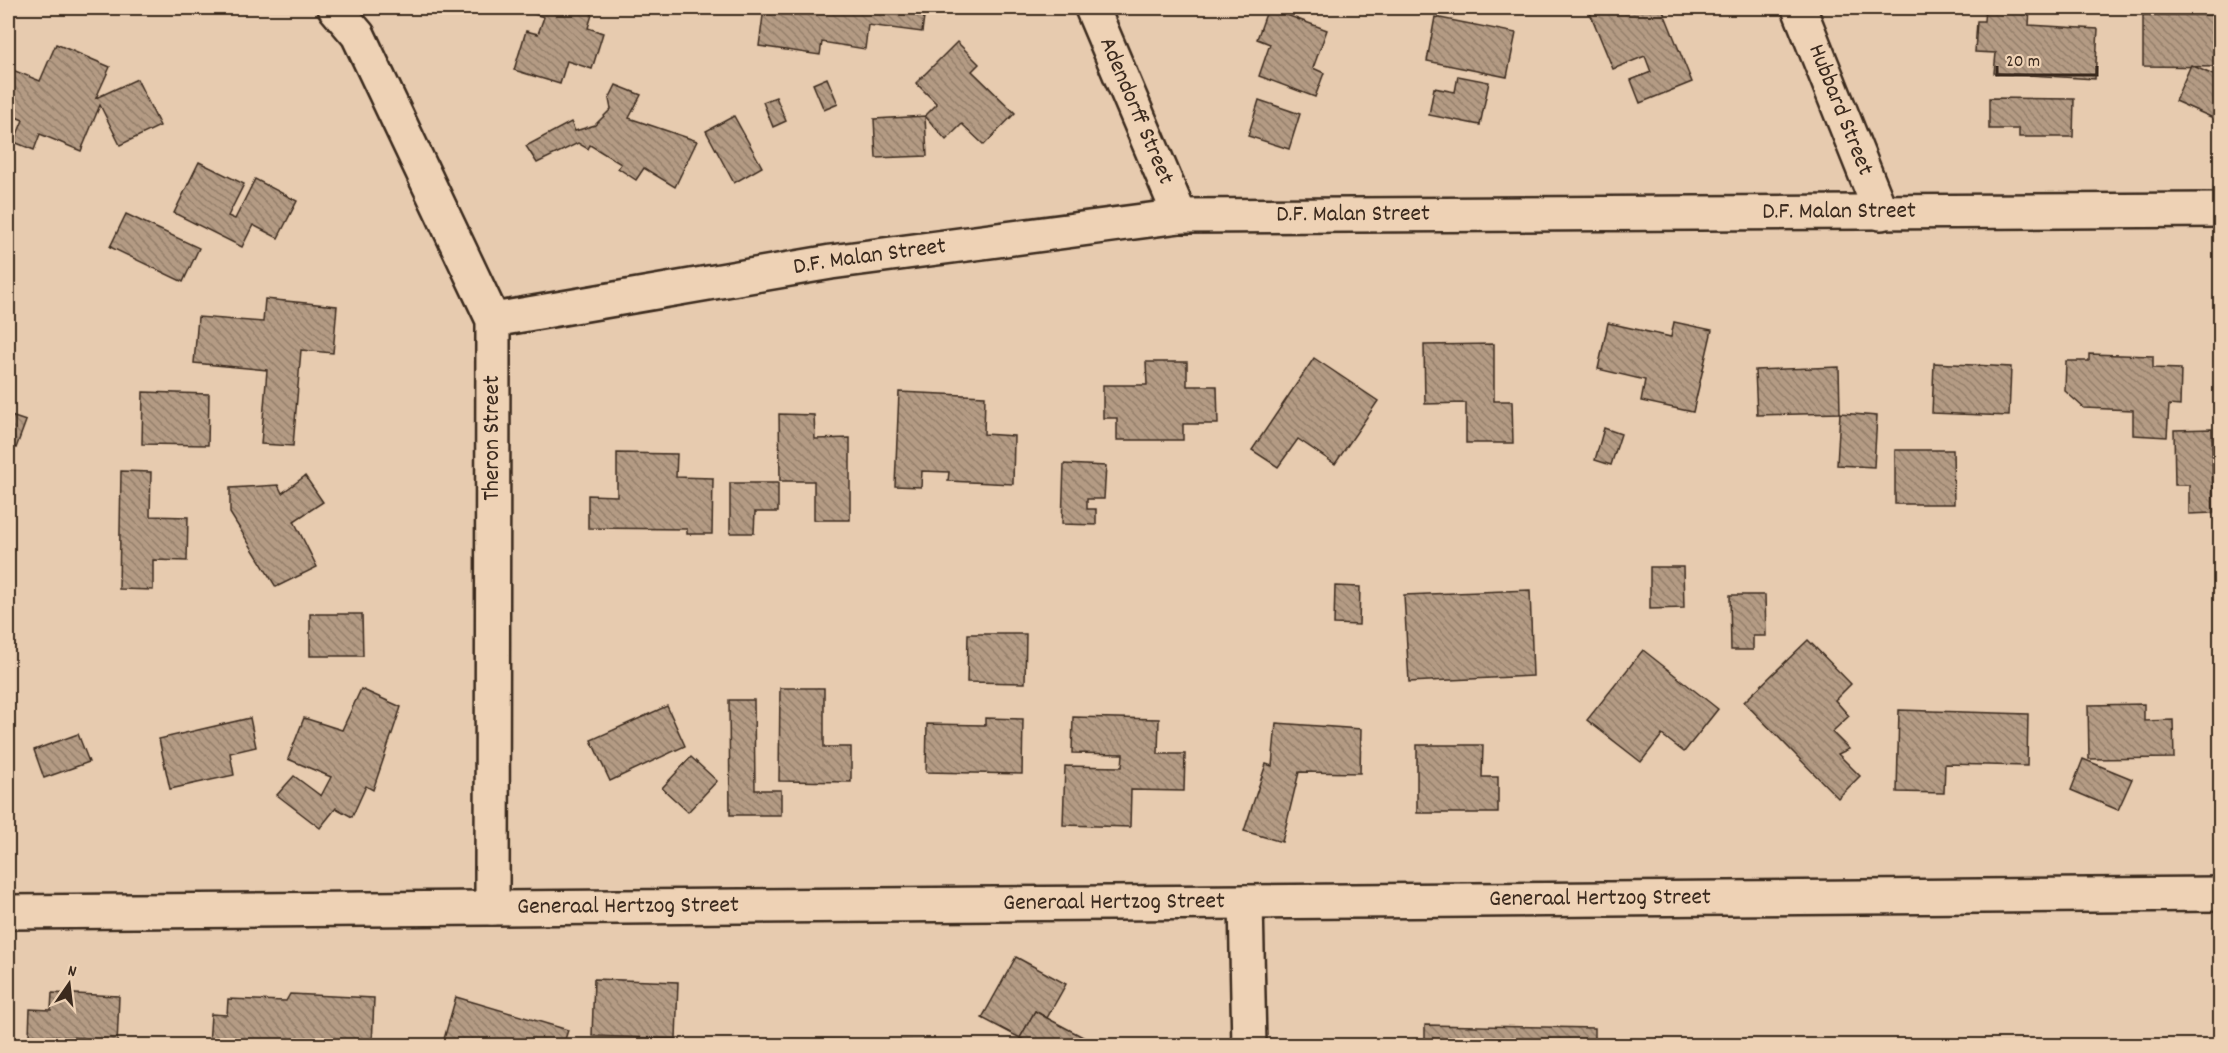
<svg xmlns="http://www.w3.org/2000/svg" width="2228" height="1053" viewBox="0 0 2228 1053" font-family="Dekko,sans-serif">
<defs>
<pattern id="building-back-hatch" width="6" height="6" patternUnits="userSpaceOnUse" patternTransform="scale(1.5)"><rect width="6" height="6" fill="#b49b84"/><path d="M-1 5l2 2M0 0l6 6M5-1l2 2" fill="none" stroke="#947f6b"/></pattern>
</defs>
<rect width="100%" height="100%" fill="#e7cbaf"/>
<filter id="ink" filterUnits="userSpaceOnUse"><feTurbulence type="fractalNoise" baseFrequency=".0167" numOctaves="2"/><feDisplacementMap in="SourceGraphic" scale="12" xChannelSelector="R" yChannelSelector="G"/><feConvolveMatrix kernelMatrix="1 2 1 2 8 2 1 2 1" color-interpolation-filters="sRGB"/></filter>
<g filter="url(#ink)">
<g fill="url(#building-back-hatch)" stroke="#3b2a1e" stroke-width="1.5">
<polygon points="514,8 594,8 588,28 603,33 592,69 567,61 560,84 514,70 526,31 538,34 544,17"/>
<polygon points="764,8 916,8 925,9 922,32 868,25 865,49 822,42 820,55 759,46"/>
<polygon points="1268,8 1327,30 1313,68 1324,73 1315,97 1259,76 1270,44 1257,39"/>
<polygon points="1588,8 1662,8 1692,82 1640,103 1631,80 1651,72 1645,56 1613,69"/>
<polygon points="1985,8 2030,8 2029,25 2098,29 2095,79 1994,73 1996,53 1975,52 1977,21 1984,21"/>
<polygon points="2217,8 2220,8 2220,67 2143,66 2143,15 2217,15"/>
<polygon points="1435,17 1516,33 1507,77 1427,61"/>
<polygon points="957,42 979,64 972,71 1015,113 984,145 962,124 946,140 925,116 937,104 916,83"/>
<polygon points="56,44 110,67 96,98 137,79 160,126 120,145 100,105 81,151 40,134 34,150 14,142 23,120 8,114 8,68 40,81"/>
<polygon points="2191,65 2220,78 2220,121 2175,101"/>
<polygon points="1458,76 1489,82 1480,125 1429,115 1434,88 1455,92"/>
<polygon points="827,78 838,104 824,110 813,84"/>
<polygon points="616,85 641,95 629,118 697,141 675,187 644,168 636,180 618,168 621,164 590,145 588,149 578,143 537,163 526,146 571,122 575,131 595,125 611,109 609,99"/>
<polygon points="776,97 786,121 773,127 763,102"/>
<polygon points="1989,98 2074,99 2073,137 2019,137 2019,129 1989,129"/>
<polygon points="1259,100 1300,114 1289,149 1248,136"/>
<polygon points="734,116 762,167 734,183 706,131"/>
<polygon points="925,116 927,156 876,158 874,119"/>
<polygon points="199,162 244,184 228,216 235,219 255,179 297,201 278,238 253,225 242,247 174,213"/>
<polygon points="126,214 199,248 183,282 110,247"/>
<polygon points="265,299 337,306 333,353 301,350 293,446 261,444 267,370 194,363 198,317 263,322"/>
<polygon points="1674,322 1712,330 1693,412 1641,401 1645,380 1598,369 1608,323 1671,337"/>
<polygon points="1494,344 1494,401 1512,401 1513,443 1466,443 1466,403 1425,404 1424,345"/>
<polygon points="2089,354 2153,356 2153,368 2181,369 2180,406 2169,405 2167,437 2133,435 2133,410 2084,408 2065,391 2066,361 2089,361"/>
<polygon points="1314,358 1378,401 1335,464 1298,439 1278,467 1252,450"/>
<polygon points="1146,362 1187,362 1187,386 1217,386 1218,424 1183,424 1183,440 1117,440 1117,418 1103,418 1103,385 1147,385"/>
<polygon points="1934,363 2011,367 2009,416 1932,413"/>
<polygon points="1839,367 1840,413 1757,415 1755,370"/>
<polygon points="143,392 209,394 208,445 142,444"/>
<polygon points="899,392 985,396 984,434 1014,436 1013,484 948,481 949,472 922,471 921,487 895,486"/>
<polygon points="1840,413 1877,416 1874,467 1837,465"/>
<polygon points="779,414 814,415 815,439 850,438 850,520 814,520 814,481 780,481"/>
<polygon points="8,415 26,421 16,448 8,445"/>
<polygon points="1604,428 1621,434 1611,465 1595,460"/>
<polygon points="2212,429 2213,513 2189,514 2189,485 2175,485 2174,430"/>
<polygon points="1895,450 1953,450 1954,504 1895,504"/>
<polygon points="617,453 677,454 676,477 713,478 712,534 687,534 687,529 588,528 588,495 617,496"/>
<polygon points="1064,464 1106,466 1104,499 1087,499 1087,509 1096,509 1096,525 1062,524"/>
<polygon points="121,471 151,472 150,516 188,517 187,561 153,560 153,590 119,589"/>
<polygon points="305,476 323,502 294,521 317,567 276,587 230,513 230,488 278,485 282,493"/>
<polygon points="730,483 778,483 778,512 755,512 754,533 730,533"/>
<polygon points="1650,567 1683,567 1684,608 1650,609"/>
<polygon points="1335,586 1360,587 1359,625 1334,624"/>
<polygon points="1530,590 1533,676 1409,682 1404,595"/>
<polygon points="1730,595 1765,595 1766,636 1753,636 1753,650 1731,650"/>
<polygon points="310,614 362,614 363,656 310,656"/>
<polygon points="968,634 1026,634 1025,683 967,682"/>
<polygon points="1808,640 1851,684 1835,700 1849,716 1832,732 1849,749 1838,754 1860,776 1838,798 1744,702"/>
<polygon points="1643,650 1718,709 1684,752 1662,735 1641,762 1587,720"/>
<polygon points="780,688 824,688 824,747 851,747 851,782 779,781"/>
<polygon points="361,689 401,707 373,790 366,786 352,817 336,808 320,828 277,795 294,776 321,796 331,777 288,759 304,718 342,730"/>
<polygon points="729,700 754,700 755,790 781,790 781,815 730,815"/>
<polygon points="2144,704 2144,721 2173,720 2174,758 2089,759 2088,705"/>
<polygon points="667,706 685,746 610,781 591,740"/>
<polygon points="1899,710 2028,714 2027,766 1945,764 1944,793 1897,792"/>
<polygon points="1073,717 1159,719 1158,754 1185,754 1184,791 1131,790 1130,827 1063,825 1065,766 1122,767 1123,754 1072,753"/>
<polygon points="250,718 256,747 230,753 234,775 170,789 159,739"/>
<polygon points="985,718 1023,719 1022,774 926,772 927,724 985,725"/>
<polygon points="1276,723 1361,729 1360,773 1299,772 1282,842 1244,831 1266,764 1272,766"/>
<polygon points="78,734 89,762 44,778 34,750"/>
<polygon points="1417,745 1483,745 1482,777 1498,777 1498,813 1417,813"/>
<polygon points="691,757 717,781 688,812 662,788"/>
<polygon points="2083,759 2132,779 2118,810 2071,790"/>
<polygon points="1016,957 1066,984 1047,1018 1035,1011 1020,1038 982,1018"/>
<polygon points="594,979 678,982 676,1039 592,1036"/>
<polygon points="52,993 119,996 117,1046 83,1046 84,1038 29,1035 30,1009 51,1010"/>
<polygon points="290,994 374,998 372,1046 209,1046 211,1014 227,1015 228,999 286,1001"/>
<polygon points="456,997 568,1030 563,1046 442,1046"/>
<polygon points="1035,1011 1047,1018 1100,1046 1035,1046 1020,1038"/>
<polygon points="1425,1025 1595,1028 1595,1046 1425,1046"/>
<polygon points="790,1039 931,1041 931,1046 790,1046"/>
</g>
<g fill="none" stroke-linecap="round" stroke-linejoin="round">
<g stroke="#3b2a1e" stroke-width="38">
<g id="minor">
<polyline points="335,8 358,35 493,320 492,908"/>
<path id="s1" d="M 1092,8 L 1180,216"/>
<path id="s2" d="M 1799,8 L 1881,213"/>
<path id="s3" d="M 493,320 L 831,262 L 1180,216 L 2220,210"/>
<polyline points="1246,902 1249,1046"/>
<path id="s4" d="M 8,912 L 2220,894"/>
</g>
</g>
<use href="#minor" stroke="#eed2b5" stroke-width="33"/>
</g>
</g>
<g text-anchor="middle" dominant-baseline="central" stroke-width="4.5" stroke-linejoin="round" paint-order="stroke">
<g font-size="24" fill="#3b2a1e" stroke="#eed2b5">
<text stroke="none"><textPath href="#s2" startOffset="110">Hubbard Street</textPath></text>
<text stroke="none"><textPath href="#s1" startOffset="112">Adendorff Street</textPath></text>
<text stroke="none"><textPath href="#s3" startOffset="1354">D.F. Malan Street</textPath></text>
<text stroke="none"><textPath href="#s3" startOffset="868">D.F. Malan Street</textPath></text>
<text stroke="none"><textPath href="#s3" startOffset="382">D.F. Malan Street</textPath></text>
<text transform="translate(493 438) rotate(-90)">Theron Street</text>
<text stroke="none"><textPath href="#s4" startOffset="1592">Generaal Hertzog Street</textPath></text>
<text stroke="none"><textPath href="#s4" startOffset="1106">Generaal Hertzog Street</textPath></text>
<text stroke="none"><textPath href="#s4" startOffset="620">Generaal Hertzog Street</textPath></text>
</g>
</g>
<rect width="2228" height="1053" fill="none" stroke="#eed2b5" stroke-width="30"/>
<rect x="15" y="15" width="2198" height="1023" fill="none" stroke="#3b2a1e" stroke-width="2" filter="url(#ink)"/>
<g transform="translate(69 984) rotate(14)" stroke="#eed2b5" stroke-width="4.5" paint-order="stroke">
<path d="M0-4.5L10 22L0 15L-10 22Z" fill="#3b2a1e"/>
<text y="-9" font-size="16" font-weight="bold" text-anchor="middle" fill="#3b2a1e">N</text>
</g>
<path d="M1997 66v9h100v-9" fill="none" stroke="#3b2a1e" stroke-width="3"/>
<text x="2006" y="66" font-size="18" fill="#3b2a1e" stroke="#eed2b5" stroke-width="4.5" paint-order="stroke">20 m</text>
</svg>
